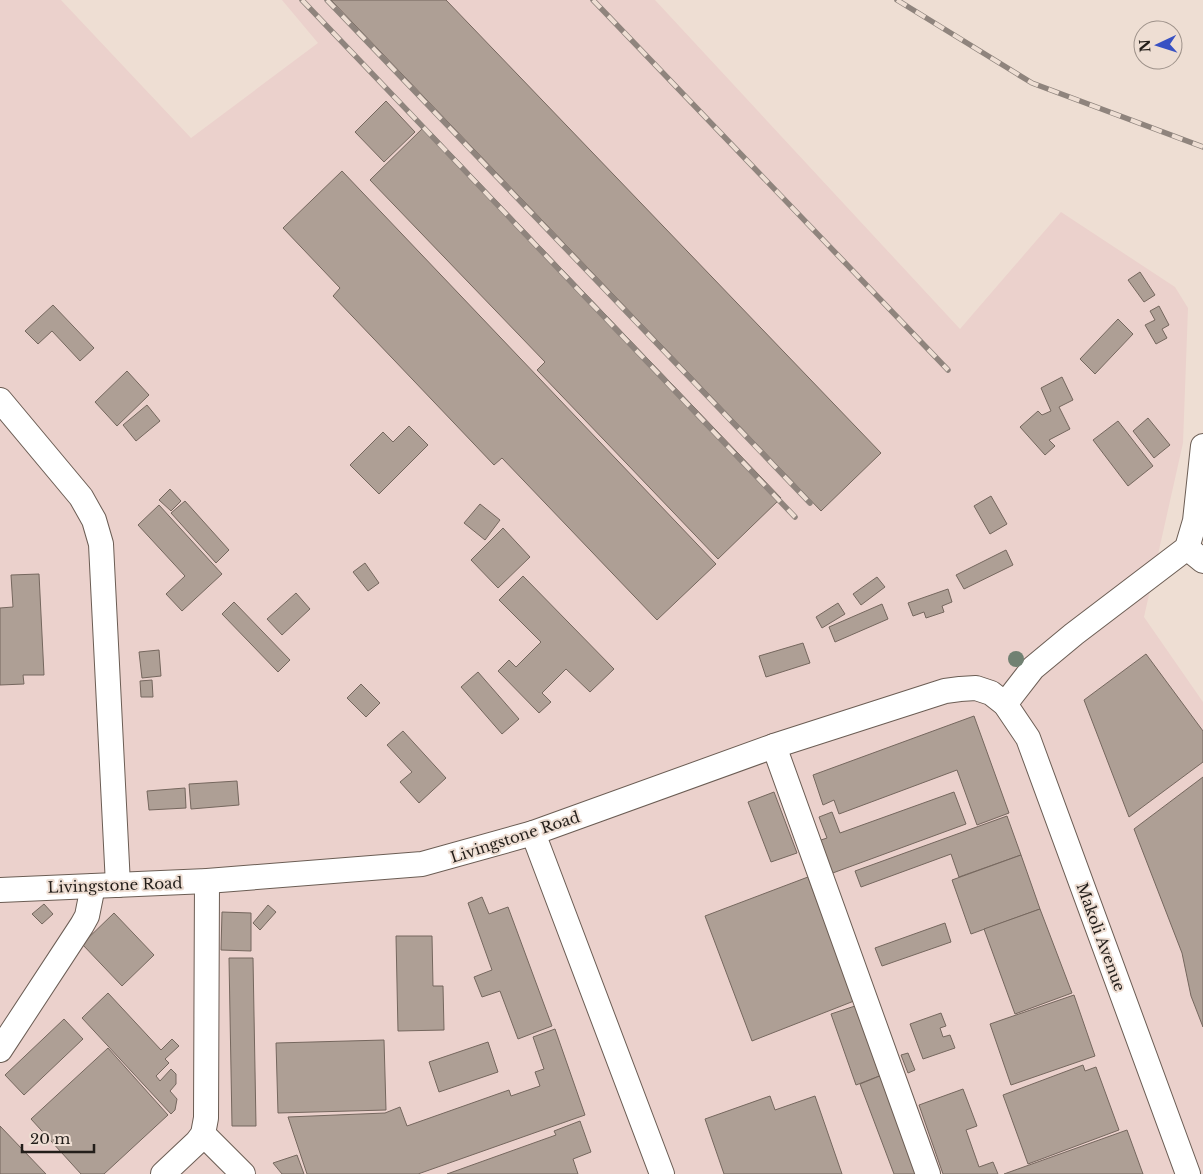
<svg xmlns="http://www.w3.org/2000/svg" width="1203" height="1174" viewBox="0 0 1203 1174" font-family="'Libre Baskerville',serif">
<rect width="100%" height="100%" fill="#eeded3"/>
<polygon fill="#ebd1cc" points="0,0 61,0 191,138 318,43 282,0 655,0 960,329 1061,212 1175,287 1188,308 1183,443 1144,617 1203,702 1203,1174 0,1174"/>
<g fill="#ae9f95" stroke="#75675e">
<polygon points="331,0 446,0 881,453 821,511"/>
<polygon points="386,101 415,132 384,162 355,132"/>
<polygon points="425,126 781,498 718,559 537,370 545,362 370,180"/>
<polygon points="342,171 716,564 657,620 502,458 494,465 333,296 340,288 283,228"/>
<polygon points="1140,272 1155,295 1144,302 1128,280"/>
<polygon points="53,305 94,348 80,361 52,331 38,344 25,331"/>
<polygon points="1159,306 1169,325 1162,329 1167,338 1156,344 1145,325 1155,320 1150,311"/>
<polygon points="1118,319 1133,334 1095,374 1080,359"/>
<polygon points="127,371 149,395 117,426 95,402"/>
<polygon points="1062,377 1073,400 1059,407 1070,429 1049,440 1055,446 1045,455 1020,427 1038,411 1042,415 1051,411 1041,388"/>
<polygon points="147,405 160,421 136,441 123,425"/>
<polygon points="1148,418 1170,445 1154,458 1133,431"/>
<polygon points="1118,421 1153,466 1128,486 1093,440"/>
<polygon points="409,426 428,445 379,494 350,465 383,432 393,442"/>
<polygon points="170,489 181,501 171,511 159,500"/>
<polygon points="991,496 1007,524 990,534 974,506"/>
<polygon points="185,501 229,550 216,563 171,513"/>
<polygon points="480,504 500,520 485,540 464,523"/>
<polygon points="159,505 222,574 182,611 166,594 185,576 138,525"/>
<polygon points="503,528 530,557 498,588 471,560"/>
<polygon points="1006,550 1013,565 964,589 956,575"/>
<polygon points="365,563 379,583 368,591 353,572"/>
<polygon points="39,574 44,675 23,675 24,684 0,685 0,608 13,607 11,575"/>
<polygon points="523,576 614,669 590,692 566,669 542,693 551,702 539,713 498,671 509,660 516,667 541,642 499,600"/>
<polygon points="877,577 885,587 861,605 853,594"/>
<polygon points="948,589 952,602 942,606 944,612 926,618 924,612 913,616 908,603"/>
<polygon points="296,593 310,609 282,635 267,619"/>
<polygon points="234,602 290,660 278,672 222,614"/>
<polygon points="838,603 845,614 822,628 816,617"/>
<polygon points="882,604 888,619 835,642 829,627"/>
<polygon points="803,643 810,663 766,677 759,656"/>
<polygon points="159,650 161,676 142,678 139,652"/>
<polygon points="1146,654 1203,731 1203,762 1129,817 1084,700"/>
<polygon points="478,672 519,719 502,734 461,687"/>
<polygon points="152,680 153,697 141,697 140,681"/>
<polygon points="361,684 380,703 366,717 347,698"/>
<polygon points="974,716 1009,813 977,825 957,770 839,814 834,800 823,805 813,775"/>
<polygon points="403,731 446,778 419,803 400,782 412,772 387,745"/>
<polygon points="1203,777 1203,1027 1191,996 1182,953 1134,829"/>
<polygon points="237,781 239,805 191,809 189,784"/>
<polygon points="185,788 186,808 149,810 147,791"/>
<polygon points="774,792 797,853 771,862 748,802"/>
<polygon points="954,792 966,824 830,874 818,841 827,838 819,817 832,812 840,833"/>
<polygon points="1007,816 1021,855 959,877 951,854 861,887 855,871"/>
<polygon points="1021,855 1040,909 971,934 952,880"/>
<polygon points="808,877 854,1001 752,1041 705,916"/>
<polygon points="482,897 489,914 508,907 552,1026 518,1039 500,991 482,997 474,977 492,970 468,903"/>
<polygon points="44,904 53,914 42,924 32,914"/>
<polygon points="268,905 276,912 260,930 253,923"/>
<polygon points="1040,909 1072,993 1015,1014 984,929"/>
<polygon points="222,912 251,913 251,951 221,950"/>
<polygon points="114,913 154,955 122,986 82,944"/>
<polygon points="945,923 951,942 882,966 875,948"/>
<polygon points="396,936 432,936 433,986 443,986 444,1030 398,1031"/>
<polygon points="229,958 253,958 256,1126 232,1126"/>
<polygon points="108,993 161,1050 172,1039 179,1046 165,1059 169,1063 156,1076 160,1081 171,1069 176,1074 176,1084 170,1091 177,1099 175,1110 171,1114 82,1018"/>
<polygon points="1074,995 1095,1056 1011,1085 990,1024"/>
<polygon points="858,1005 882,1075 856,1085 831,1014"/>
<polygon points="941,1013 946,1026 940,1028 943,1037 950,1035 955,1048 923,1059 910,1024"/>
<polygon points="64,1019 83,1039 24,1095 5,1075"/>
<polygon points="555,1029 585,1115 418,1174 307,1174 288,1117 385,1113 400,1107 407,1126 509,1090 511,1096 540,1086 535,1072 544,1069 533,1037"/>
<polygon points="384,1040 386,1110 278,1113 276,1043"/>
<polygon points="488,1042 498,1072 439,1092 429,1062"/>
<polygon points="108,1048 168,1115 104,1174 81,1174 31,1119"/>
<polygon points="908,1053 915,1070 908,1073 901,1055"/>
<polygon points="1083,1065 1085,1071 1096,1067 1119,1130 1028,1164 1003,1095"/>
<polygon points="882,1075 920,1174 894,1174 860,1084"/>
<polygon points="963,1089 977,1126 966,1130 979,1167 993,1162 998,1174 943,1174 919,1105"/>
<polygon points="770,1096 775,1110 815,1096 842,1174 724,1174 705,1119"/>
<polygon points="580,1121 591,1152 573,1159 578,1174 447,1174 556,1135 554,1131"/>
<polygon points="0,1126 46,1174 0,1174"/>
<polygon points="1127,1130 1143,1174 1004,1174"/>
<polygon points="297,1155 304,1174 282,1174 273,1163"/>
</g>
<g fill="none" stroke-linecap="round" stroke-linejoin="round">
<g stroke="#6b5d54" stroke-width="26">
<g id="minor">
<polyline points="0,400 81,497 94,520 101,544 118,885"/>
<polyline points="1187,548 1203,561"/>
<polyline points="1005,704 1033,668 1074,634 1187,548 1195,521 1203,446"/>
<polyline points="774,746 928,1174"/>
<polyline points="533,833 662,1174"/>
<polyline points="0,890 207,881 422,864 533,833 774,746 945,691 960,689 976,688 991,693 1005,704 1028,738 1188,1174"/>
<polyline points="0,1050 82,925 87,916 93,886"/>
<polyline points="203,1134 243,1174"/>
<polyline points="163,1174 197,1142 203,1134 206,1118 207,881"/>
</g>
</g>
<use href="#minor" stroke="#fff" stroke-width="24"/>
<g stroke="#8f847d" stroke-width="5.5">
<g id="rail">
<polyline points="302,0 795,517"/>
<polyline points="327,0 810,503"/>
<polyline points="593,0 948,370"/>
<polyline points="897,0 1032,83 1203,147"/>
</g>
</g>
<use href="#rail" stroke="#eeded3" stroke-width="4" stroke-dasharray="11" stroke-linecap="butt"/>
</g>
<circle fill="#718172" cx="1016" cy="659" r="8"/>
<g text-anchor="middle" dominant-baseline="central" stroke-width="4" stroke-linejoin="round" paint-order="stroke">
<g font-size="15" fill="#231e1a" stroke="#eeded3">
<text transform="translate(515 837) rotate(-18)">Livingstone Road</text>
<text transform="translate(115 885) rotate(-2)">Livingstone Road</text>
<text transform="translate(1101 937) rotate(70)">Makoli Avenue</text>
</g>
</g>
<g transform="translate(1158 45) rotate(266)"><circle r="24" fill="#eeded3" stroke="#9d9189"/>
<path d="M0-4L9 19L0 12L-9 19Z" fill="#3851c3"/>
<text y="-8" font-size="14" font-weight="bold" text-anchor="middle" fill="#231e1a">N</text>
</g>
<path d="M22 1144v8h72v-8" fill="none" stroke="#231e1a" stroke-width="2.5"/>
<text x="30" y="1144" font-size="15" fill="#231e1a" stroke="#eeded3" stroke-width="4" paint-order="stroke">20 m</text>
</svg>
